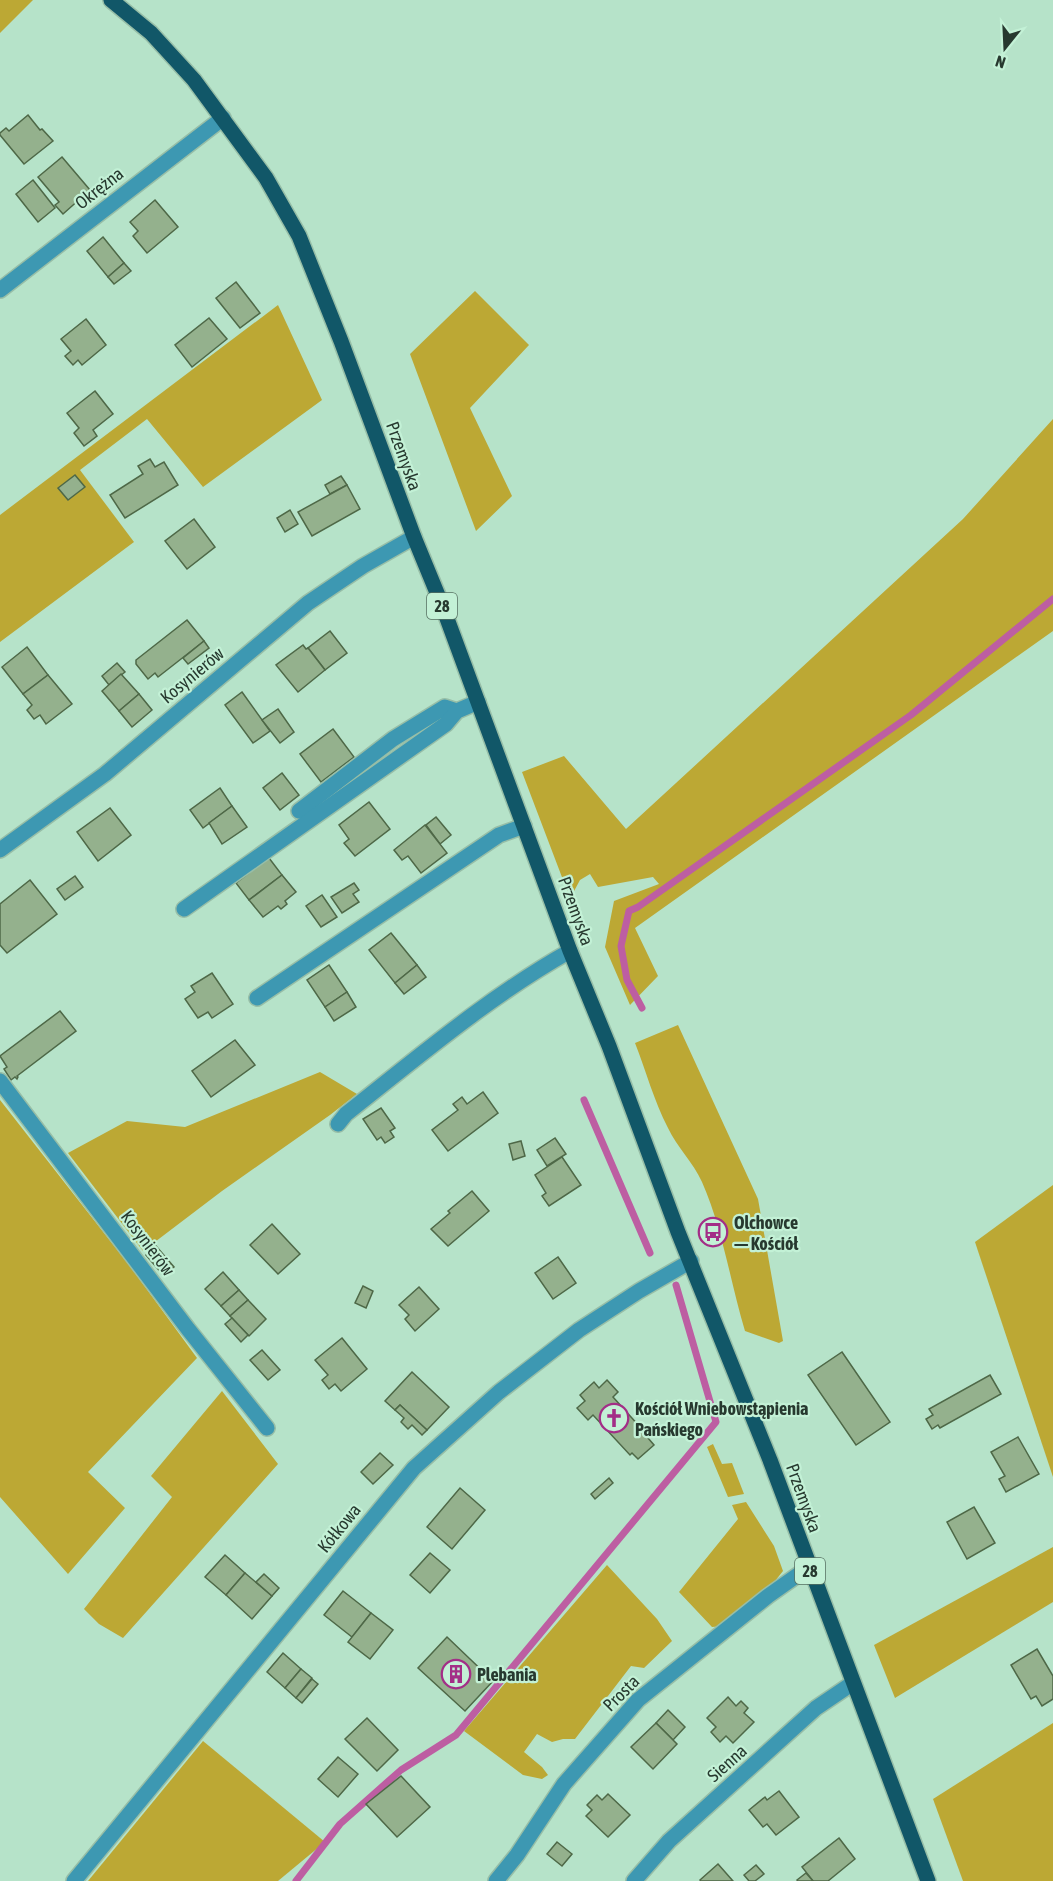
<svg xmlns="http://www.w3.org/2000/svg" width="1053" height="1881" viewBox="0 0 1053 1881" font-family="'Asap Condensed',sans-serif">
<rect width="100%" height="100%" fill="#b6e3c9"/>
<g fill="#bca834">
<polygon points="0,0 33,0 0,33"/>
<polygon points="475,291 529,345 470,408 512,496 476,531 410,354"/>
<polygon points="278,305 322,400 203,487 147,419 80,470 134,542 0,642 0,515"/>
<polygon points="1053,419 1053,631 635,928 658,976 630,1005 605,947 614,901 659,884 653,877 598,887 590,874 580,880 573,893 568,893 522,772 564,756 626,829 963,519"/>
<path d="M 678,1025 L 758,1199 L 783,1341 L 779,1343 L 745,1331 C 730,1281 723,1230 702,1182 C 693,1162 677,1147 668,1128 C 654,1101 646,1071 635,1043 Z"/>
<polygon points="320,1072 357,1094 330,1115 222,1191 143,1251 68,1153 127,1121 185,1127"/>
<polygon points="0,1100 129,1265 197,1358 88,1472 125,1508 68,1574 0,1497"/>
<polygon points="1053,1185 1053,1477 975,1242"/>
<polygon points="222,1391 278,1464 123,1638 99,1624 84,1609 172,1497 151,1476"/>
<polygon points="713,1444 722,1464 732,1463 744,1494 728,1497 707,1447"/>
<polygon points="746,1502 774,1546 783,1571 775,1581 724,1626 712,1627 679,1592 738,1519 732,1505"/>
<polygon points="1053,1547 1053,1602 895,1698 874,1645"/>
<polygon points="607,1565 657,1619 672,1641 644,1668 631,1666 575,1739 563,1739 552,1742 537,1734 524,1752 542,1767 548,1775 542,1779 523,1775 464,1731"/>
<polygon points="1053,1723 1053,1881 963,1881 933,1799"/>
<polygon points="203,1741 325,1842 278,1881 88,1881"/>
</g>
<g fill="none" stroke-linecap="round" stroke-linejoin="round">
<g stroke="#bd5ea2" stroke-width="7">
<polyline points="642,1008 627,980 621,946 629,911 638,907 911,715 1053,599"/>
<polyline points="584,1100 650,1253"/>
<polyline points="296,1881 340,1824 401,1770 456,1735 716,1422 676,1285"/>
</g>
</g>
<g fill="#94b18d" stroke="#4e6847" stroke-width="1.5">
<polygon points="28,115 40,130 42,129 53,141 24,164 0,135 0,133 6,128 9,131"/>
<polygon points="62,157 90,190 63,214 55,205 59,202 38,177"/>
<polygon points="33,180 55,208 38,222 16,194"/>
<polygon points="155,200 178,227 147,253 133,236 138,231 130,222"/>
<polygon points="103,237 124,263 108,277 87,251"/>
<polygon points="124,263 131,271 114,284 108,277"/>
<polygon points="236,282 260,313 240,328 216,298"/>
<polygon points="209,318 227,339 192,367 175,345"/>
<polygon points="86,319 106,345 82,365 78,360 73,365 65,356 71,351 61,339"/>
<polygon points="95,391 113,414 93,430 97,436 84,446 74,433 79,428 67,413"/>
<polygon points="150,459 155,467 164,462 178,485 125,518 110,495 143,474 138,466"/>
<polygon points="75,475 85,487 68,500 58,488"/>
<polygon points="341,476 347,485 330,494 325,485"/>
<polygon points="347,485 360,509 312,536 298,512"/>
<polygon points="290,510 298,524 285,532 277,518"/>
<polygon points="194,519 215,547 187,569 165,541"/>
<polygon points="187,620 204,641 158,677 155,673 148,679 136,664 136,660"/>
<polygon points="330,631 347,653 325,670 308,648"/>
<polygon points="204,641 209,648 188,664 183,658"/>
<polygon points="303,645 306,649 308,648 325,670 298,692 276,665"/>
<polygon points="27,647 48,675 23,694 2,667"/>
<polygon points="117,663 125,672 109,685 102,676"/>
<polygon points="121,674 139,694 119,711 102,691"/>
<polygon points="48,675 72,704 46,724 40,715 34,719 27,710 32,705 23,694"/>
<polygon points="242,692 270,731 253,743 225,705"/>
<polygon points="139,694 152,710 132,727 119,711"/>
<polygon points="278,709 294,732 280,743 262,720"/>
<polygon points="333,729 354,757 321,782 300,754"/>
<polygon points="282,773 299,795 280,810 263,788"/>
<polygon points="220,788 232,806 203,828 190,810"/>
<polygon points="369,802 390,829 355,856 344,843 349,839 339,825"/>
<polygon points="232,806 247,827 222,844 209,823"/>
<polygon points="110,808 131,835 98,861 77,832"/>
<polygon points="436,817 451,835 440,844 426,825"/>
<polygon points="425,825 447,853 421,873 408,856 402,860 394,850"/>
<polygon points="269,858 282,875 249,900 236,883 250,872 248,869 255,863 258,866"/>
<polygon points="282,875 296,892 285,901 287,904 281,909 278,906 263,917 249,900"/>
<polygon points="75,876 83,887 65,900 57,889"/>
<polygon points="30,880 57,914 7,953 0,945 0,904"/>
<polygon points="354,883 359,890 353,894 359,902 342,913 331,897"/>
<polygon points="322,895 337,917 321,927 306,906"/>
<polygon points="391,933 417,965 395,983 369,950"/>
<polygon points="329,965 347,992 325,1007 307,980"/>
<polygon points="417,965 426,977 404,994 395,983"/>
<polygon points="212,973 233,1004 212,1018 208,1012 198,1018 185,999 195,992 191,986"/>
<polygon points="347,992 356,1007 334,1021 325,1007"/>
<polygon points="60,1011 76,1031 17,1076 18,1077 17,1079 15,1077 11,1080 4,1069 7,1067 0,1056"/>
<polygon points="235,1040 255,1065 211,1097 192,1071"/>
<polygon points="483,1092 498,1113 448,1151 432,1130 458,1110 453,1104 462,1097 467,1104"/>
<polygon points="381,1108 395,1128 390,1131 394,1137 385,1143 381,1137 377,1140 363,1119"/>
<polygon points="555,1138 566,1154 547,1166 537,1150"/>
<polygon points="521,1141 525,1156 513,1160 509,1144"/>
<polygon points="562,1157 581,1185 549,1206 542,1196 546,1193 535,1175"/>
<polygon points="472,1191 489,1211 448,1246 431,1229 450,1213 448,1211"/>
<polygon points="272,1224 300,1254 278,1274 250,1245"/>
<polygon points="156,1246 174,1267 164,1276 146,1255"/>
<polygon points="558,1257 576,1283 553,1299 535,1273"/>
<polygon points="223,1272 239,1290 221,1306 205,1289"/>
<polygon points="363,1286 373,1291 366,1308 355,1303"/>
<polygon points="419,1287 439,1309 415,1331 405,1319 409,1315 399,1305"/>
<polygon points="239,1290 248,1300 230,1316 221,1306"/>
<polygon points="248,1300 266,1319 249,1336 230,1316"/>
<polygon points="232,1318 248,1335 241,1342 225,1324"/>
<polygon points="342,1338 367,1369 341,1391 335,1384 329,1389 322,1380 328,1375 315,1360"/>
<polygon points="262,1350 280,1370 268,1380 250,1360"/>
<polygon points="842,1352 890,1422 856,1445 808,1375"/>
<polygon points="412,1372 449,1407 427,1430 400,1405 395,1410 385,1401"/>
<polygon points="990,1375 1001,1394 940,1428 938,1425 932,1429 926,1419 933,1415 929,1409"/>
<polygon points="607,1380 618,1392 613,1397 649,1437 648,1438 654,1445 638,1459 632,1453 630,1455 593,1415 588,1420 577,1408 585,1401 580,1395 594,1382 599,1388"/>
<polygon points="400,1405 427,1430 422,1435 412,1425 408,1429 401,1422 404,1418 395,1410"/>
<polygon points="1018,1437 1039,1474 1006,1492 999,1479 1005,1476 991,1452"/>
<polygon points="380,1453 393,1465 373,1484 361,1472"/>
<polygon points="609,1478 613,1483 595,1499 591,1494"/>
<polygon points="460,1488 485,1510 452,1549 427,1527"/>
<polygon points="974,1507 995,1543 967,1559 947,1522"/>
<polygon points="430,1553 450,1570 430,1593 410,1575"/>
<polygon points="225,1555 245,1573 226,1595 205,1577"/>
<polygon points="245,1573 272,1596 252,1619 226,1595"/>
<polygon points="264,1574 279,1588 272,1596 256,1582"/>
<polygon points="343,1591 371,1613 352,1637 324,1615"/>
<polygon points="371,1613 393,1630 370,1659 348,1642"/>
<polygon points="447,1637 493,1681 465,1711 418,1668"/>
<polygon points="1037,1649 1053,1676 1053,1699 1042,1706 1036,1696 1031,1699 1011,1665"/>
<polygon points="283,1653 301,1669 285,1688 267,1672"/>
<polygon points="301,1669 312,1678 296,1698 285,1688"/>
<polygon points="312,1679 318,1684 302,1703 296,1698"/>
<polygon points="728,1697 736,1706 741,1701 748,1708 744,1713 754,1722 733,1743 726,1736 720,1742 711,1732 716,1727 707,1718"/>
<polygon points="668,1710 685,1727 673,1740 656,1723"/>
<polygon points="367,1718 398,1750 377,1771 345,1739"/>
<polygon points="656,1723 677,1744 653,1769 631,1747"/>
<polygon points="338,1757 358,1774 338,1797 318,1779"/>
<polygon points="401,1776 430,1807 397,1837 366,1804"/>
<polygon points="779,1791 799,1817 776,1835 767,1824 763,1827 749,1810 765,1797 767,1800"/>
<polygon points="608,1794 630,1815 608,1837 586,1816 592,1810 587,1805 597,1795 602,1800"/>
<polygon points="839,1838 855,1859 828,1881 813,1881 802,1867"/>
<polygon points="557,1842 572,1854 562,1866 547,1854"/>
<polygon points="718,1864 733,1881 701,1881 700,1880"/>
<polygon points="756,1865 764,1874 755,1881 749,1881 744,1875"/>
<polygon points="806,1873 813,1881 798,1881 797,1880"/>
</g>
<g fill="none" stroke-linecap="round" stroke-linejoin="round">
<g stroke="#97bea7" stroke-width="18">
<g id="minor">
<polyline points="0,290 223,118"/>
<polyline points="299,811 393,739 445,707 457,711"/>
<polyline points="0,850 105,774 308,603 363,566 414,537"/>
<polyline points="184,909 446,724 457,711 478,702"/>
<polyline points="257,998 499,835 524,826"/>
<polyline points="0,1081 188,1329 267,1428"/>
<path d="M 338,1124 L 346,1114 C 418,1057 490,996 570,951"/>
<polyline points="74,1881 414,1468 499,1392 579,1330 639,1291 691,1261"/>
<polyline points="496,1881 517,1855 564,1784 638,1700 768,1596 809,1567"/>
<polyline points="634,1881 669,1841 816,1708 853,1683"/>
</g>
</g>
<g stroke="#97bea7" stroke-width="18">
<polyline id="major" points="111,0 151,33 194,80 266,178 299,236 341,341 414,537 442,605 570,951 609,1046 678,1232 770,1460 928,1881"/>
</g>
<use href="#minor" stroke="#3d98b2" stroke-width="15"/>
<use href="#major" stroke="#115768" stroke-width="15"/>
</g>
<defs>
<g id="bus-ring" transform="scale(1.5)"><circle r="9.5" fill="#c3f1d6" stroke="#a32e87" stroke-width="1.5"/><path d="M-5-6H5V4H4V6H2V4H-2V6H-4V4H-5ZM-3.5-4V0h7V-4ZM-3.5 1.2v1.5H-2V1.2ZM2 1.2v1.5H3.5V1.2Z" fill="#a32e87"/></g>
<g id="church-ring" transform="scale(1.5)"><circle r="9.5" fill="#c3f1d6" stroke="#a32e87" stroke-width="1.5"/><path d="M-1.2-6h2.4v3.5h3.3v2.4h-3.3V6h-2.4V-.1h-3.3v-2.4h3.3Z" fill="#a32e87"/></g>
<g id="building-ring" transform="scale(1.5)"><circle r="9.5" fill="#c3f1d6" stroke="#a32e87" stroke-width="1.5"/><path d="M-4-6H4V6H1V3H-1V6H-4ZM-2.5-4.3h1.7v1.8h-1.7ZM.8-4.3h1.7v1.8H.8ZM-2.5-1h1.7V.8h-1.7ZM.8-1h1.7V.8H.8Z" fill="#a32e87"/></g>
</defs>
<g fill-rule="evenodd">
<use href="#bus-ring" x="713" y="1232"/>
<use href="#church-ring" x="614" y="1418"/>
<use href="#building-ring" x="456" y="1674"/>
</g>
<g text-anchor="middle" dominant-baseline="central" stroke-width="4.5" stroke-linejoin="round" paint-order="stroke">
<g fill="#c3f1d6" stroke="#567061" stroke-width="1.5">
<rect x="427" y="593" width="30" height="26" rx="4.5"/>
<rect x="795" y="1558" width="30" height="26" rx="4.5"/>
</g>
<g font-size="16" font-weight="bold" fill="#27392f">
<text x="442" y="606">28</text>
<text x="810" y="1571">28</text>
</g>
<g font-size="18" fill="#27392f" stroke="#c3f1d6">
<text transform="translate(99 188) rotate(-38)">Okrężna</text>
<text transform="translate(404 456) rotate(70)">Przemyska</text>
<text transform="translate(192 675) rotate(-40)">Kosynierów</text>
<text transform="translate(576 911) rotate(70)">Przemyska</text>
<text transform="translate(148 1243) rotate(53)">Kosynierów</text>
<text transform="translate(804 1498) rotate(70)">Przemyska</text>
<text transform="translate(339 1528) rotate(-51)">Kółkowa</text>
<text transform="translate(621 1693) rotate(-45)">Prosta</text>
<text transform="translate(727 1763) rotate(-42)">Sienna</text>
</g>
<g font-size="18" font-weight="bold" fill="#27392f" stroke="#c3f1d6" text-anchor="start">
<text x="734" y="1222">Olchowce<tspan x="734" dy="21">— Kościół</tspan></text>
<text x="635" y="1408">Kościół Wniebowstąpienia<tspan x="635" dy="21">Pańskiego</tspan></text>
<text x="477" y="1674">Plebania</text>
</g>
</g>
<g transform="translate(1005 48) rotate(198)" stroke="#c3f1d6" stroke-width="4.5" paint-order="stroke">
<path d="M0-4.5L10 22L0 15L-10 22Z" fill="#27392f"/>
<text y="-9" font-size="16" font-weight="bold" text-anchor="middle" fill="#27392f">N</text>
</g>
</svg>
